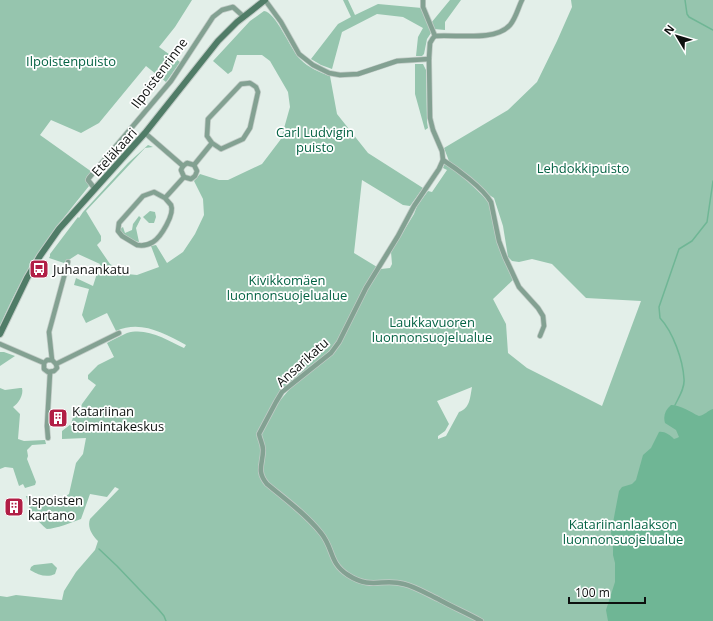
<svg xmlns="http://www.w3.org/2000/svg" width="713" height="621" viewBox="0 0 713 621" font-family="'Open Sans',sans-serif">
<rect width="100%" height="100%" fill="#e3efe9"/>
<g fill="#96c5ae" fill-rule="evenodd">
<path d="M 0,0 L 192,0 L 175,27 L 159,47 L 180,62 L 166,82 L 146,66 L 99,123 L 81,133 L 51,120 L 40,135 L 92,172 L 86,178 L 89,186 C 75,204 60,221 47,240 C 28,267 13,296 0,326 Z"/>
<polygon points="343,0 348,0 355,15 378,4 422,8 431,33 427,39 424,54 422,56 416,56 418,37 423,28 403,17 377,14 342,32 332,69 321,65 311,59 338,24 351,17"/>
<polygon points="450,0 461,0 445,22 445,30 434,29 431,23"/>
<path d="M 571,0 L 713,0 L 713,621 L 0,621 L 0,596 L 7,597 L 16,595 L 62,600 L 64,591 L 76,572 L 95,550 L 98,541 C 92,535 87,527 90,519 L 119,489 L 115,487 L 107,497 L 90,494 L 81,519 C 73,522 55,529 47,529 C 46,529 33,516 32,514 C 29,509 28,501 26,496 L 30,496 L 36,505 L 38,506 L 58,501 L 69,494 L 76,463 L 83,454 L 86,438 L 62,439 L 62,431 L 71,424 L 74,414 L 80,410 L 82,404 L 96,385 L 88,379 L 88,375 L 98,365 L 114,357 L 107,343 C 113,340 120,336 127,333 C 147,327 167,340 184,348 L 186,345 C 163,333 141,320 116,331 L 107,313 L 86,323 L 82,315 L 89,289 L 74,285 L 76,278 L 93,286 L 100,264 L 78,254 L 64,263 L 49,258 L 50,256 L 50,254 L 78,217 L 79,218 L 83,212 L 128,163 L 148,145 L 153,147 L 145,148 L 86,211 L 101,236 L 101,241 L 97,245 L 110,264 L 127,274 L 137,275 L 159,267 L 151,246 L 156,245 L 167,263 L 183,252 L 195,234 L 204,215 L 203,199 L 194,181 L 200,174 L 219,180 L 228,180 L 262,164 L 281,139 L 290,107 L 288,92 L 270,61 L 262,55 L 237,55 L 232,71 L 228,74 L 213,61 L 250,21 L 264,11 C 275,11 291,50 300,59 C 309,68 319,72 330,76 L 337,114 L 368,153 L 423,188 L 410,206 L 403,205 L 362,180 L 354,253 L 377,267 L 364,287 L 334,347 L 282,392 L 277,404 L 293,385 L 331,355 L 366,290 L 377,273 L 381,269 L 390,268 L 392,264 L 391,252 L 414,214 L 417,206 L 428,191 L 432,192 L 447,170 L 443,168 L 445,163 L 459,173 L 483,196 L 489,203 L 495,228 L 515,278 L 493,299 L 506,324 L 508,353 L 527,368 L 602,406 L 641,301 L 586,298 L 552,264 L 532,259 L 519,262 L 512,261 L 508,257 L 503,226 L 494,198 L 486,193 L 449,161 L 444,148 L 508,110 L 537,82 L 557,41 L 572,7 ZM 472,387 C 470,398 470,408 459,412 L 446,436 L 438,439 L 438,436 L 445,431 L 449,424 L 437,401 Z"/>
<polygon points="415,64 423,64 426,70 427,122 428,128 425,130 415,94"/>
<polygon points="150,211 155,212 156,217 154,223 149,223 143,217"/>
<path d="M 139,216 L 141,218 L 136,228 L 139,242 C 131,240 123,236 120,229 L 123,227 L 125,233 L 132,230 L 133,224 Z"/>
<polygon points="0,352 4,352 15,356 0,366"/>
<path d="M 0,388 L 5,390 L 20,388 L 22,388 C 24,395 18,404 13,407 L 20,414 L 18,439 L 24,441 L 45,440 L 46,444 L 32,445 L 27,450 L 28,456 L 27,459 L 36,482 L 35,485 L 25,488 L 23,484 L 19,486 L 13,468 L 5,467 L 0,469 Z"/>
<path d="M 52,563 L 57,568 L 55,574 C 47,578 38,575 30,570 L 31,567 L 34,565 Z"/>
</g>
<path fill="#6fb695" d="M 671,405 C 681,405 690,412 699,416 C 705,415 707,411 713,409 L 713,621 L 608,621 L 606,610 L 615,582 L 615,563 L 613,555 L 613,548 L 611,533 L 619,491 L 622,487 L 632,484 L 636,480 L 643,455 L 651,448 L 659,432 C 664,431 670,435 674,439 L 677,438 L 679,437 L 676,430 L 665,423 C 663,416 665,410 671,405 Z"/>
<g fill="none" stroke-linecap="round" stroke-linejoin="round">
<g stroke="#6fb695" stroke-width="1.5">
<polyline points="685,0 687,14 689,17 713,30"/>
<path d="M 675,405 C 679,397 685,388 684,379 C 683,360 673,332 660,318 L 659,307 L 679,249 L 692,241 L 707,222 L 713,181"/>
<polyline points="99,549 117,566 159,610 164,616 166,621"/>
</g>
<g stroke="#c1cbc6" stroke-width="6">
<g id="minor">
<polyline points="265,0 281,22 299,54 313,65 329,73 340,75 358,74 397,61 429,59"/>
<polyline points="423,0 423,7 435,36"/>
<path d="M 435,36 L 433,38 L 430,43 L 429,59 L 430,118 L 433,130 L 442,151 L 443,160 L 439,169 L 414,206 L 398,236 L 366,288 L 339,342 L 331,353 L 282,392 L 276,402 L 259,434 C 260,440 263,444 263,450 C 263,464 256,471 267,484 C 285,499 306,514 321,533 C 334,549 329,563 348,575 C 371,590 383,578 404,584 C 416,587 427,594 438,599 C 452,607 467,613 481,621"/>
<path d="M 435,36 C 456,34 495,42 510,25 C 516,18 518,8 522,0"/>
<polyline points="145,133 183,166"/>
<path d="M 443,160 C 457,169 483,188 491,202 L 499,241 L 505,257 L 519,287 L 538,308 L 543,316 L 544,326 L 540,336"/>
<polyline points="183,166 187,163 194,165 212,143 221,149 243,139 250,128 258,92 256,87 250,83 241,84 208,119 207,136 212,143"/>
<polyline points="184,177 191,179 195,176 197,171 194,165"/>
<polyline points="95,189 88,180 89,178 171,81 213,17 222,10 233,7 244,17"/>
<path d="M 165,198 L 171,205 C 175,214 161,237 153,242 C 148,245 142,246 137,245 L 122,236 L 118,231 L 119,223 L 143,196 L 154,192 L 165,198 L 184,177 L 181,170 L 183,166"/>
<polyline points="0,344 44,363 44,369 48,372 54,371 57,368 56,364 52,360 47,360 44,363"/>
<polyline points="52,360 49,332 68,262"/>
<polyline points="56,364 119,333"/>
<polyline points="48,438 47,426 50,373"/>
</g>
</g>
<g stroke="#c1cbc6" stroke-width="8">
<polyline id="secondary" points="0,334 27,278 40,256 59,229 145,133 218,41 237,22 265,0"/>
</g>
<use href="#minor" stroke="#83a192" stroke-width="4.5"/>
<use href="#secondary" stroke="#507c67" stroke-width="6"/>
</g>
<defs>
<g id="bus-square" transform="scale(1)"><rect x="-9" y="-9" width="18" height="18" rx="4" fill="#b11e45" stroke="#fff"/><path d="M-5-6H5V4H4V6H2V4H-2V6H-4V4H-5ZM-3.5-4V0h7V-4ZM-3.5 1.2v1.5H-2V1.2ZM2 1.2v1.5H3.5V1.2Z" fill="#fff"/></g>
<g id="building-square" transform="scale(1)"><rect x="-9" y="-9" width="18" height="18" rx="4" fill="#b11e45" stroke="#fff"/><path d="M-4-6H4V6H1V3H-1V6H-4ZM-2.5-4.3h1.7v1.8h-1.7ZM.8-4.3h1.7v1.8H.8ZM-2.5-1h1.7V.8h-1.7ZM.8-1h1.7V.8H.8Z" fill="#fff"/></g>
</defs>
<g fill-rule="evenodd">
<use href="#bus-square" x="39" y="269"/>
<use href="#building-square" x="58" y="418"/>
<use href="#building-square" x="14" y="507"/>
</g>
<g text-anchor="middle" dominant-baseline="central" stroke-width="3.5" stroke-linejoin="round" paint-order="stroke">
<g font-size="13" fill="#056344" stroke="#fff">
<text x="71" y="61">Ilpoistenpuisto</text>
<text x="315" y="132">Carl Ludvigin<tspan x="315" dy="15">puisto</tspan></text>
<text x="583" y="168">Lehdokkipuisto</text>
<text x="287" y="280">Kivikkomäen<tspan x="287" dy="15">luonnonsuojelualue</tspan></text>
<text x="432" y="322">Laukkavuoren<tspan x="432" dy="15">luonnonsuojelualue</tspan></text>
<text x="623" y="524">Katariinanlaakson<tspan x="623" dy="15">luonnonsuojelualue</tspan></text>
</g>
<g font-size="13" fill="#0d110f" stroke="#fff">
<text transform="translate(159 73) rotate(-53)">Ilpoistenrinne</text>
<text transform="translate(114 152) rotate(-48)">Eteläkaari</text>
<text transform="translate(302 362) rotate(-42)">Ansarikatu</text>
</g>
<g font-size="13" fill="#0d110f" stroke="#fff" text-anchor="start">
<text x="53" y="269">Juhanankatu</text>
<text x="72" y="411">Katariinan<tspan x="72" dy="15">toimintakeskus</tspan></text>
<text x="28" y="500">Ispoisten<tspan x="28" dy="15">kartano</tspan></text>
</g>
</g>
<g transform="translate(677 36) rotate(308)" stroke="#ffffff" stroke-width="3" paint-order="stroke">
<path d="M0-3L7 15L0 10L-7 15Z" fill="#0d110f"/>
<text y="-6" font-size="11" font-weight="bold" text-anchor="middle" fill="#0d110f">N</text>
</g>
<path d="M569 597v6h76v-6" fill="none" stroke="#0d110f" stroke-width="2"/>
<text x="575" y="597" font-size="12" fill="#0d110f" stroke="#ffffff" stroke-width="3" paint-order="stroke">100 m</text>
</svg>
